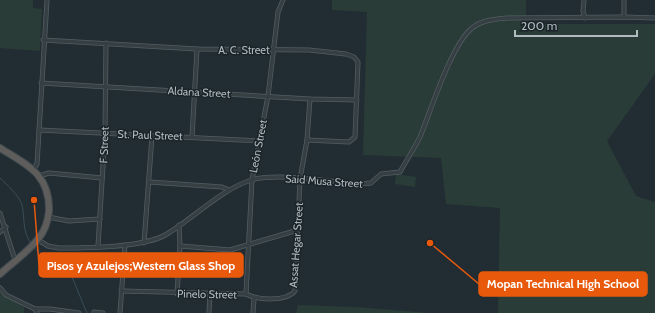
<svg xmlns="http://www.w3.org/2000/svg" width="655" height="313" viewBox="0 0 655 313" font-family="Cabin,sans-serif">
<rect width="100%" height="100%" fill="#222d33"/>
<g fill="#2a3c37">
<polygon points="0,0 33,0 33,8 42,9 40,51 0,48"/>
<polygon points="332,0 526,0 526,24 655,24 655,74 607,141 636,196 655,202 655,313 498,313 500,208 446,204 441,158 363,155 367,12 332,10"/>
<polygon points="396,174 416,177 415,187 395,184"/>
<polygon points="0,293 24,307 24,313 0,313"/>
<polygon points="298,305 356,307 430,313 296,313"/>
</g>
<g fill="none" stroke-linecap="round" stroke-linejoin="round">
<g stroke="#384c58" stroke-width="1">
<path d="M 0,178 C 8,186 18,194 22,205 C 25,218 22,230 30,242"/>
<polyline points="34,248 46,257 67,265 87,313"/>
</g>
<g stroke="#535d62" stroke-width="5">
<g id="minor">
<polyline points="584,0 583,11 585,18"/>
<polyline points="624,17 624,0"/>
<polyline points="43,40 197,49 309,50 346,54 354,57 358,62 355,137 349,142 307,140"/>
<polyline points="41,83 310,99 357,100"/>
<polyline points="39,130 260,141"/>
<polyline points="192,137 197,49"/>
<polyline points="33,170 37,164 47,0"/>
<polyline points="39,176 49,173 102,178"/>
<polyline points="149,182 222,187 229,190"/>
<polyline points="0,213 15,260"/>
<polyline points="48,217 69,221 100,219"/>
<polyline points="0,232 6,227"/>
<path d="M 38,240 L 48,246 L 59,248 C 86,248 144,248 167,234 C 195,217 219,191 251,180 C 278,172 330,182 360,184 L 371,183 L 381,174 L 400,172 C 406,161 414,149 420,137 C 431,110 451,46 471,29 C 481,20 495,19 508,18 L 624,17 L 655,18"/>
<polyline points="144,243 152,136"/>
<polyline points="98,246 105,133 106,43"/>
<polyline points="180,246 230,250 298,230"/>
<polyline points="0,288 6,295 35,309 37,313"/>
<path d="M 121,291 L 246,294 C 257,300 286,302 295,291 L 300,179 L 307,140 L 310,99"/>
<polyline points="177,294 180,246 179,225"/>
<polyline points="246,294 252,180 268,96 278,12 283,0"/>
<polyline points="35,309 50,309 79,313"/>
<polyline points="94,312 103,313"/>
<polyline points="120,313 125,245"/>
<polyline points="209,313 210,294"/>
<polyline points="253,313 254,299"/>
</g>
</g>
<g stroke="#404a4f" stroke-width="8">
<path id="trunk" d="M 0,148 C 27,165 50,174 49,211 C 48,221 45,231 38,239 C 28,252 12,263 0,274"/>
</g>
<use href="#minor" stroke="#353f44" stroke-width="3.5"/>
<use href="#trunk" stroke="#5e5d5c" stroke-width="6"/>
</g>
<g text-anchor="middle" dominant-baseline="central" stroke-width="3" stroke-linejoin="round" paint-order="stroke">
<g font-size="11" fill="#b0bac1" stroke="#1b2429">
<text x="244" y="50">A. C. Street</text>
<text transform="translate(199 92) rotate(3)">Aldana Street</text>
<text transform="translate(150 135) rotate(2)">St. Paul Street</text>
<text transform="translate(104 145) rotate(-88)">F Street</text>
<text transform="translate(258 146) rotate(-79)">León Street</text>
<text transform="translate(324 181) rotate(4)">Said Musa Street</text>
<text transform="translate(296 245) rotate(-86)">Assat Hegar Street</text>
<text transform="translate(207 294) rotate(1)">Pinelo Street</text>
</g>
</g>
<path fill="none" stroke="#e8590c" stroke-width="1.5" d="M34 200L39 265M430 243L479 284"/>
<g fill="#e8590c" stroke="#1b2429" stroke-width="1.5">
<circle cx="34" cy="200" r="4"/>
<circle cx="430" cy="243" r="4"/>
</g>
<g fill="#e8590c" stroke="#e8590c" stroke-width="1.5">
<rect x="39" y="253" width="204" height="24" rx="4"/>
<rect x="479" y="272" width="168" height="24" rx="4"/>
</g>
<g font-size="12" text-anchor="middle" font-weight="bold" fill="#fff">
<text x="141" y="270">Pisos y Azulejos;Western Glass Shop</text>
<text x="563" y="288">Mopan Technical High School</text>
</g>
<path d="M515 30v6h122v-6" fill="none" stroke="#b0bac1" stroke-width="2"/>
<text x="521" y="30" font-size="12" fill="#b0bac1" stroke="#1b2429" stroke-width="3" paint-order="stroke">200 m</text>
</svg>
